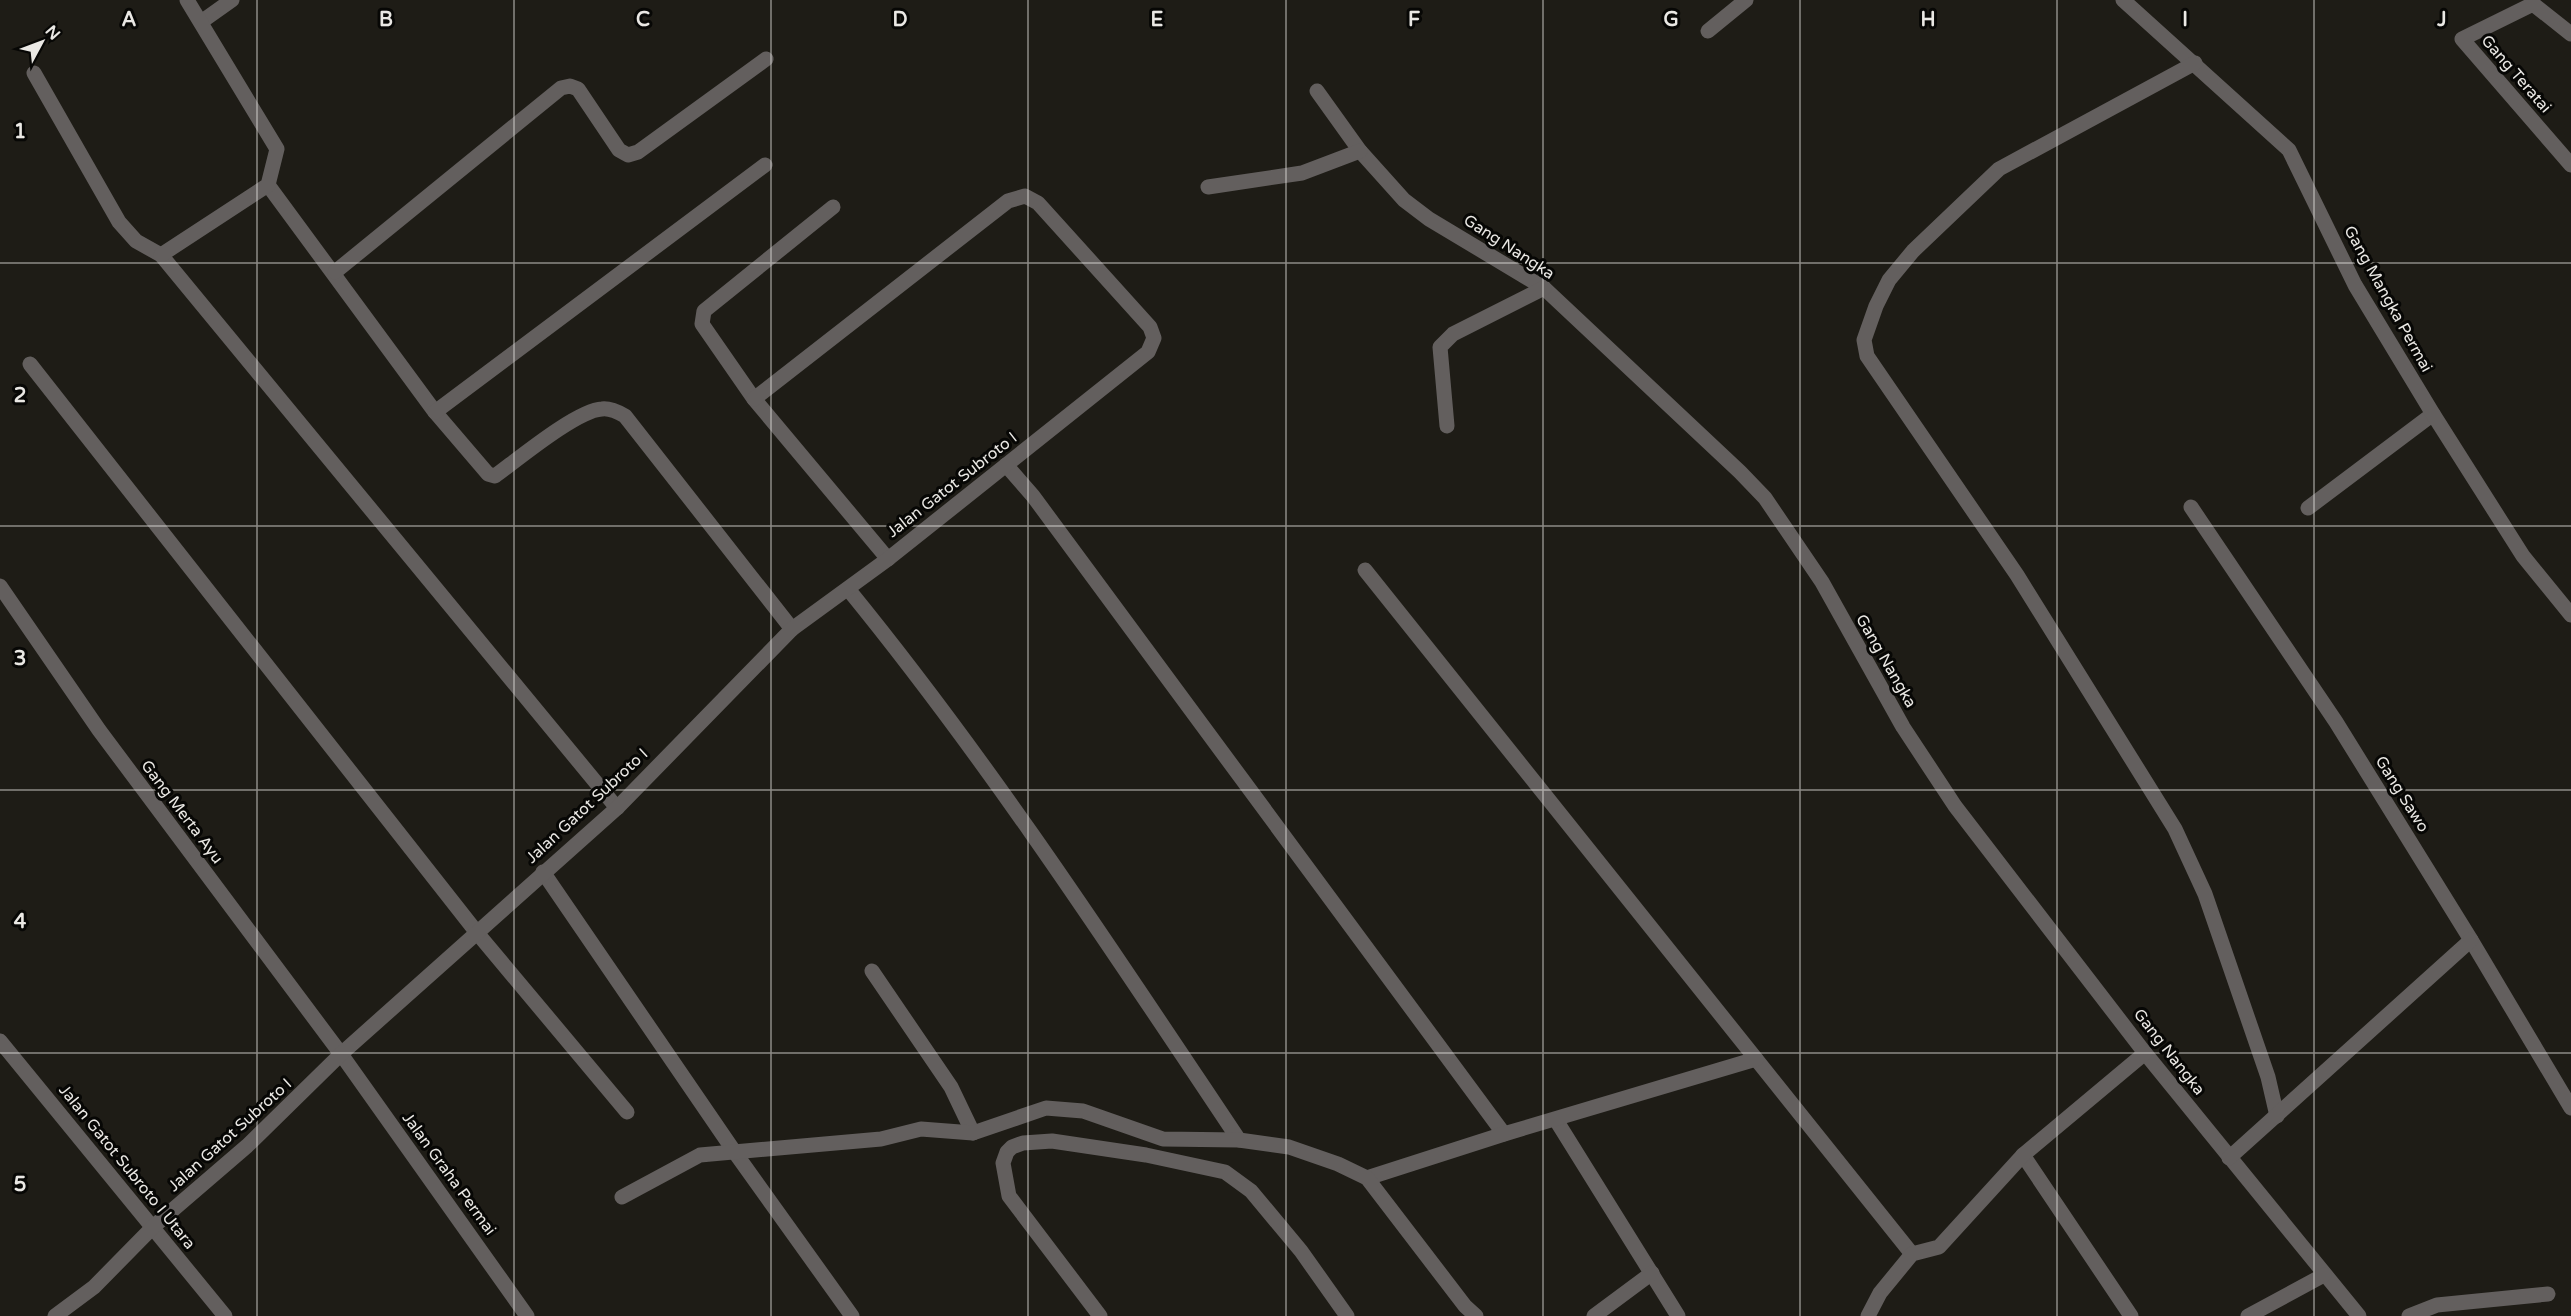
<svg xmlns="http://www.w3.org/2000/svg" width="2571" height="1316" viewBox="0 0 2571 1316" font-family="'Varela Round',sans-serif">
<rect width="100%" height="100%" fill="#1e1c16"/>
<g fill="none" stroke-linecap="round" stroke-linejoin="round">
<polyline stroke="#635f5e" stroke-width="15" points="2308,508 2433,414"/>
<g stroke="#635f5e" stroke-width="15">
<polyline points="2123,0 2289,150 2355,285 2433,414 2523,556 2571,615"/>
<polyline points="201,22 232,0"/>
<polyline points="1708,31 1746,0"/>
<polyline points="2571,34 2533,4 2462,39 2571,165"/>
<polyline points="2195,63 1999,169 1913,251 1889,280 1876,306 1864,340 1867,356 2017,575 2175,829 2205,894 2268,1077 2277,1116"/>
<polyline points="34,73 119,222 136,241 161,255 617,808"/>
<polyline points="1317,91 1360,151 1404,200 1429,219 1544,288 1740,472 1765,498 1822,582 1903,727 1955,806 2145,1053 2359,1316"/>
<path d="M 268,185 L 435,412 L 488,474 L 495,476 C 517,460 577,410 602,409 C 610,408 618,412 625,416 L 792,629"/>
<polyline points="1208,187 1302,173 1360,151"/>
<polyline points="833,207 704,311 702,324 754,399 888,559"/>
<polyline points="161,255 268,185 277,149 187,0"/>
<polyline points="335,272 561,88 570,86 578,89 619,150 628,155 638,152 766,59"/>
<polyline points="30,364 478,934 627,1112"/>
<polyline points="435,412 765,165"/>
<polyline points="1447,426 1440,347 1453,334 1544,288"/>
<polyline points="1006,465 1033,496 1504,1134"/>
<polyline points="2191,507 2336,722 2471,940 2571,1108"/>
<polyline points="1365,570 1912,1254"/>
<polyline points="0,586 99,730 341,1054 527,1316"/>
<path d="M 848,589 C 990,763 1114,953 1239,1140"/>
<polyline points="543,872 736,1154 852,1316"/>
<polyline points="872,971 951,1087 973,1133"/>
<polyline points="0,1041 225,1316"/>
<polyline points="1556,1120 1678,1316"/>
<polyline points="2023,1155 2131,1316"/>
<polyline points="2229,1158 2471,940"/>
<polyline points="1367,1178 1504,1134 1756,1059"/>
<polyline points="622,1197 700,1155 881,1139 921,1129 973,1133 1046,1108 1083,1111 1163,1139 1239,1140 1289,1147 1338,1164 1367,1178 1465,1306 1476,1316"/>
<polyline points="55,1316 94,1287 154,1226 247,1146 341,1054 617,808 792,629 888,559 1148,352 1154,338 1150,327 1038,203 1025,196 1008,201 754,399"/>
<polyline points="1100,1316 1009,1196 1003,1163 1007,1152 1012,1147 1023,1143 1052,1141 1146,1155 1225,1172 1251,1191 1301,1251 1347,1316"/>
<polyline points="1594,1316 1652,1273"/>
<polyline points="1868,1316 1880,1293 1912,1254 1939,1247 2023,1155 2145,1053"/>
<polyline points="2248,1316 2324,1275"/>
<polyline points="2409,1316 2437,1305 2548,1294"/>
</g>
</g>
<path fill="none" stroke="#eae8e4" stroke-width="1.5" stroke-opacity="0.55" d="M 257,0 L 257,1316M 514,0 L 514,1316M 771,0 L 771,1316M 1028,0 L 1028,1316M 1286,0 L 1286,1316M 1543,0 L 1543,1316M 1800,0 L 1800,1316M 2057,0 L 2057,1316M 2314,0 L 2314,1316M 0,263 L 2571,263M 0,526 L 2571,526M 0,790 L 2571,790M 0,1053 L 2571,1053"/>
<g text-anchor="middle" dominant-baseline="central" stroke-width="6" stroke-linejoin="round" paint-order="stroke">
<g font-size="16" fill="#eae8e4" stroke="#070705">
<text transform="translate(2516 74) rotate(49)">Gang Teratai</text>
<text transform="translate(1509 247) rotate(33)">Gang Nangka</text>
<text transform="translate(2388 299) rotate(61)">Gang Mangka Permai</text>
<text transform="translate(952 485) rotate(-38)">Jalan Gatot Subroto I</text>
<text transform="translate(1886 661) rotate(60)">Gang Nangka</text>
<text transform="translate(2402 794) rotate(58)">Gang Sawo</text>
<text transform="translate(587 806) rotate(-43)">Jalan Gatot Subroto I</text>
<text transform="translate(182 812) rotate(53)">Gang Merta Ayu</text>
<text transform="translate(2169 1052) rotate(52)">Gang Nangka</text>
<text transform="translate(230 1135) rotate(-42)">Jalan Gatot Subroto I</text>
<text transform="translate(127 1167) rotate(51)">Jalan Gatot Subroto I Utara</text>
<text transform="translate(449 1174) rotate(54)">Jalan Graha Permai</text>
</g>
</g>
<g font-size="20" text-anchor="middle" font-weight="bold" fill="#eae8e4" stroke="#070705" stroke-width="6" stroke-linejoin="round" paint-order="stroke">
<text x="129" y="26">A</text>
<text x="386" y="26">B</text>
<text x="643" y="26">C</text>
<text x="900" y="26">D</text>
<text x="1157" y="26">E</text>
<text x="1414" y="26">F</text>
<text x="1671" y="26">G</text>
<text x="1928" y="26">H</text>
<text x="2185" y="26">I</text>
<text x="2442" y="26">J</text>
<text x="20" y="138">1</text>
<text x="20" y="402">2</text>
<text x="20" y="665">3</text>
<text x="20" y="928">4</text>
<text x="20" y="1191">5</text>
</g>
<g transform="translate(42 42) rotate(49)" stroke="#070705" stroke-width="4.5" paint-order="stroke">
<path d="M0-4.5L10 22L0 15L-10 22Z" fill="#eae8e4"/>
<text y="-9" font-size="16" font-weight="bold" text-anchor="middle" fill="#eae8e4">N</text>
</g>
</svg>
